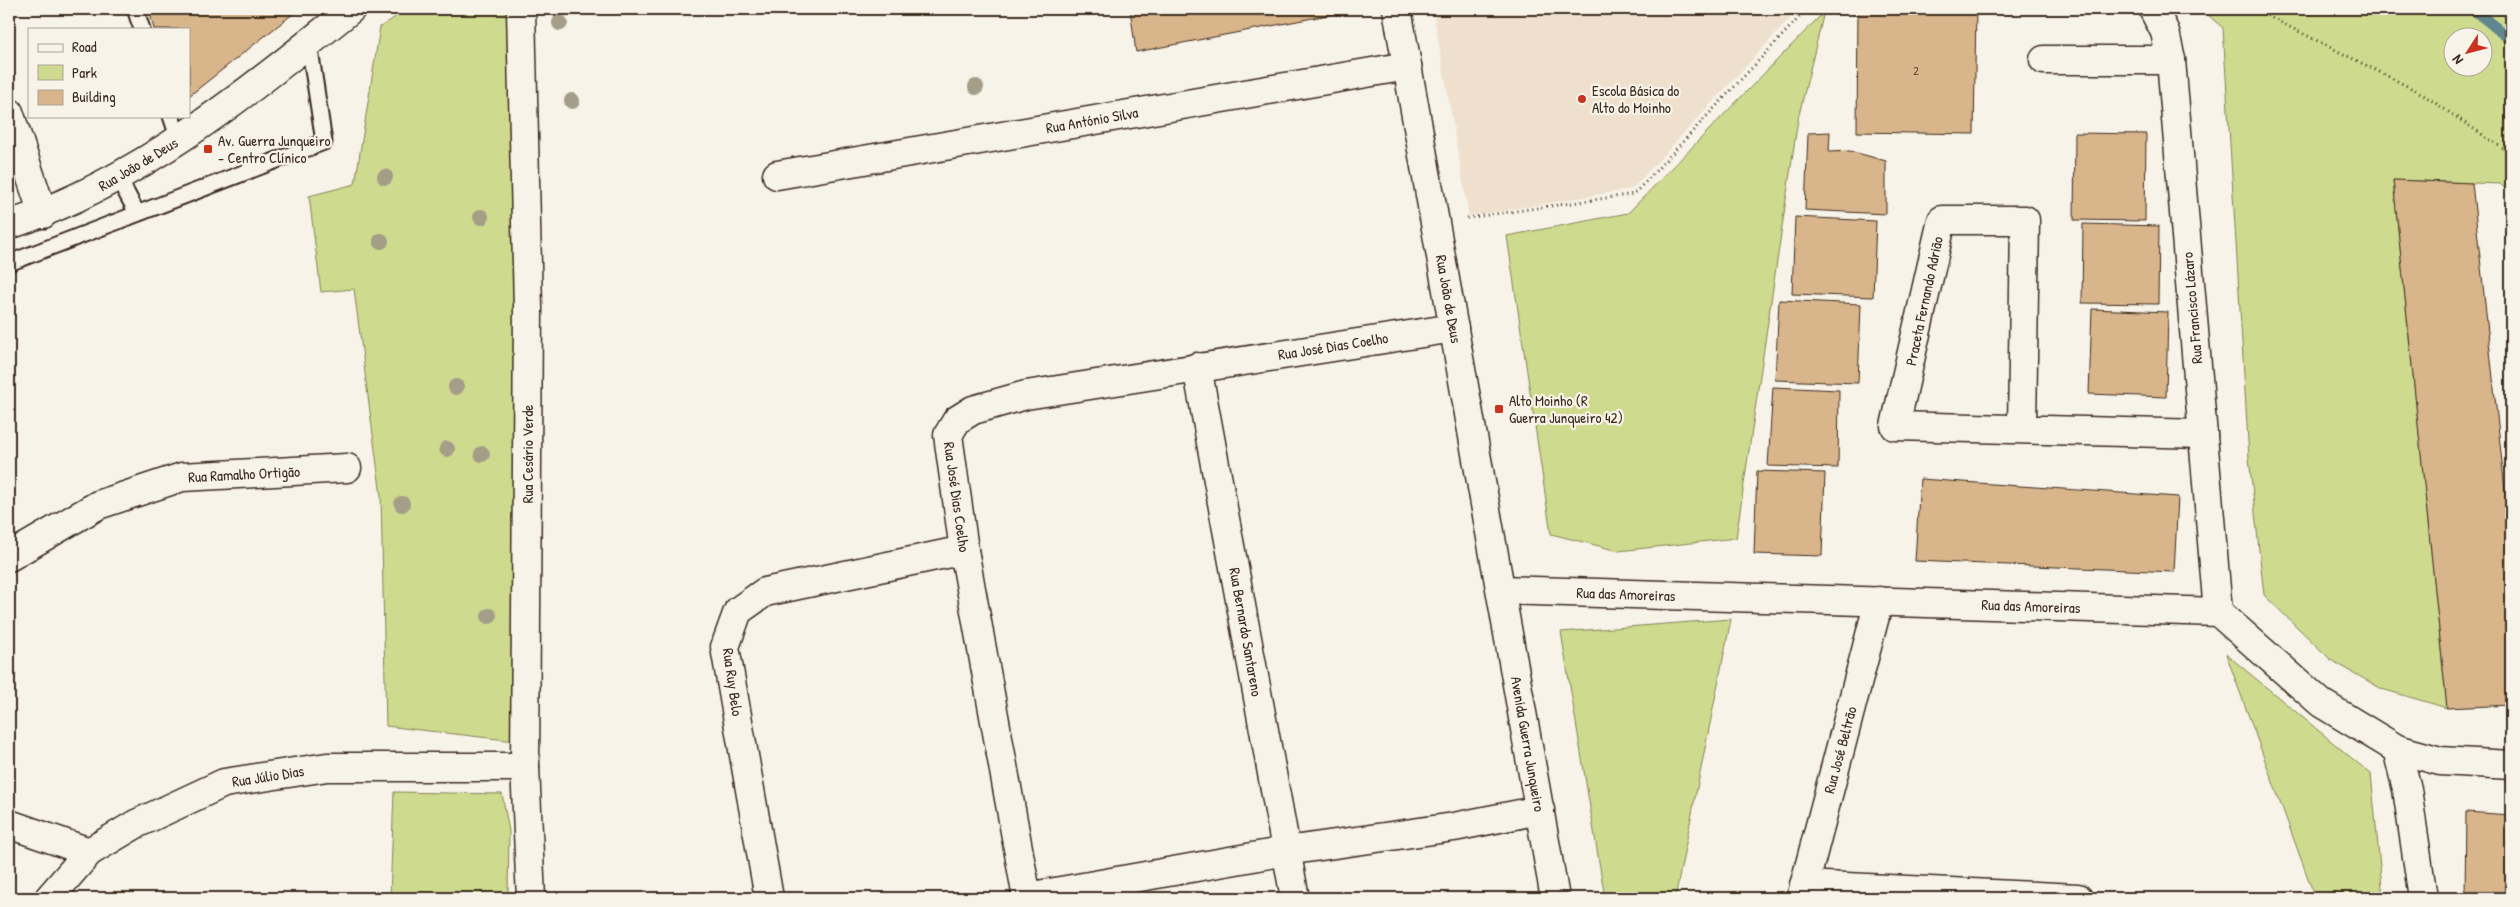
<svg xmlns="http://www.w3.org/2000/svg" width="2520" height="907" viewBox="0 0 2520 907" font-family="'Patrick Hand',sans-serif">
<rect width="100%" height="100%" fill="#f7f3e8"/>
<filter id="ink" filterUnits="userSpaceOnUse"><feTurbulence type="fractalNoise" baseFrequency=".02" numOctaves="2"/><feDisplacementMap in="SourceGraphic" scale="10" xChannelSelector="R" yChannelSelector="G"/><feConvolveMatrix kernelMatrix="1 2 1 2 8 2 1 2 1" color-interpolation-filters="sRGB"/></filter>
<g filter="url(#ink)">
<polygon fill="#eee0cc" points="1433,9 1799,9 1632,189 1469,216"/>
<g fill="#cedb8e" stroke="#848256" fill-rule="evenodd">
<polygon points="408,9 523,9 515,741 386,726 381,496 354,289 321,292 309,196 355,184 380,27"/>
<path d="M 2201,9 L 2511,9 L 2511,194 L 2500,184 L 2393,180 L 2447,708 L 2382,689 L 2331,660 L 2264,595 L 2249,458 L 2223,28 ZM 2452,38 L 2482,38 L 2482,68 L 2452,68 Z"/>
<polygon points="1824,12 1798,119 1736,538 1619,551 1551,534 1507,236 1628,213"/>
<polygon points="1731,619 1675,898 1605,898 1561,632"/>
<polygon points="2226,654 2371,774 2383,898 2311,898 2312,889"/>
<polygon points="394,792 502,794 509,831 508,898 390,898"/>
</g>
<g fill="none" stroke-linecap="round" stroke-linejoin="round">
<polyline stroke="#61878f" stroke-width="11" points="2473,9 2511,40"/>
</g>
<g fill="#d9b58b" stroke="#3b2a1e">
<polygon points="149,9 299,9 189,96 189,29 154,29"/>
<polygon points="1130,9 1343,9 1344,12 1136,52"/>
<polygon points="1858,9 1976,9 1974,134 1857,132"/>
<polygon points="1830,132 1829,152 1850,151 1886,161 1886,214 1805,210 1808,133"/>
<polygon points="2075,133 2146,134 2145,221 2074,220"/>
<polygon points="2393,180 2472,183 2511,546 2511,705 2447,708"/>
<polygon points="1795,217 1876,221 1873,297 1792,294"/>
<polygon points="2083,224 2159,226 2158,304 2082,303"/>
<polygon points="1779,300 1861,304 1858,383 1775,380"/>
<polygon points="2092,309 2168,312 2166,397 2089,394"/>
<polygon points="1773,387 1839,390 1838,468 1768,466"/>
<polygon points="1757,471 1825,473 1822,556 1754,554"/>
<polygon points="1920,479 2178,497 2174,572 1915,561"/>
<polygon points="2466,812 2511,815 2511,898 2465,898"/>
</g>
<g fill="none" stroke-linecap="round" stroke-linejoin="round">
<g stroke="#3b2a1e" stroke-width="19">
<g id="lane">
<polyline points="135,9 142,29"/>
<polyline points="171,116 179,140"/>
<polyline points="118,177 137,213"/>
<polyline points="9,263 324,142 309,43"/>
</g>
</g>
<g stroke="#3b2a1e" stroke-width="31">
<g id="street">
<polyline points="521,9 528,308 525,767 531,898"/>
<polyline points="1397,9 1555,898"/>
<polyline points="2153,9 2165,32 2171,60 2218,612"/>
<polyline points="2044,60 2171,60"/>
<polyline points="9,112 43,214"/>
<polyline points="777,175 1407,66"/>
<path d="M 9,225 C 139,181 246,94 351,9"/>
<polyline points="1197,367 1295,898"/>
<polyline points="2022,429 2025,220 1942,220 1895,426 2203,434"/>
<polyline points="9,557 98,505 182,477 347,468"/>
<polyline points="1501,590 2218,612 2321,703 2397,749 2440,761 2511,765"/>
<polyline points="2397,749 2407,789 2423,898"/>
<polyline points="9,824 89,852"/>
<polyline points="1804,885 2078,898"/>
<polyline points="1027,897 1286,851 1454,827 1540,810"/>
<polyline points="49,898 89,852 136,824 224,783 327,767 525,767"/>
<polyline points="769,898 725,647 738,611 765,592 964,550"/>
<polyline points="1027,898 964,550 948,435 957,420 973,410 1026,395 1454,328"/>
<polyline points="1801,898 1879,601"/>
</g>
</g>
<g stroke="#3b2a1e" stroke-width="3" stroke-dasharray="1 4" stroke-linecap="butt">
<polyline points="2254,9 2419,92 2511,154"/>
<polyline points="1467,218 1634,194 1807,9"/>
</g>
<use href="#lane" stroke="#f7f3e8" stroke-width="15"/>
<use href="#street" stroke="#f7f3e8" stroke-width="28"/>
</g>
<g fill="#a49d88">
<circle cx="560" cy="23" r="8"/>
<circle cx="976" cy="87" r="8"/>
<circle cx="572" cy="101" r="8"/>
<circle cx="385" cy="177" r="8"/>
<circle cx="481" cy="217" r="8"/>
<circle cx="381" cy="241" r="8"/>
<circle cx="456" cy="387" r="8"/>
<circle cx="447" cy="449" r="8"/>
<circle cx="482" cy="454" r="8"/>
<circle cx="402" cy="504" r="8"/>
<circle cx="489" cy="616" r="8"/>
</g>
</g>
<g fill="#c8321e" stroke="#f7f3e8" stroke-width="2">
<circle cx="1582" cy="99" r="5"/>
<rect x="203" y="144" width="10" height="10" rx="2.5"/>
<rect x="1494" y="404" width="10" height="10" rx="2.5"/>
</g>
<g text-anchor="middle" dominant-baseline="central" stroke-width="4.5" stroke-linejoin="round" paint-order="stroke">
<g font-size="12" fill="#624d39">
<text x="1916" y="70">2</text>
</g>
<g font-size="15" fill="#3b2a1e" stroke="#f7f3e8" text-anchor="start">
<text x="1592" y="90">Escola Básica do<tspan x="1592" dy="17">Alto do Moinho</tspan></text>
<text x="218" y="140">Av. Guerra Junqueiro<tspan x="218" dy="17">- Centro Clínico</tspan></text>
<text x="1509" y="400">Alto Moinho (R<tspan x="1509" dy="17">Guerra Junqueiro 42)</tspan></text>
</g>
<g font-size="15" fill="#3b2a1e" stroke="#f7f3e8">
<text transform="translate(1092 120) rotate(-10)">Rua António Silva</text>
<text transform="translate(138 164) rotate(-31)">Rua João de Deus</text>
<text transform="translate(1449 299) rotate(80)">Rua João de Deus</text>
<text transform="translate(1924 301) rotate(-78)">Praceta Fernando Adrião</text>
<text transform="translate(2192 308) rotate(-95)">Rua Francisco Lázaro</text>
<text transform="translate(1333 346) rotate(-9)">Rua José Dias Coelho</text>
<text transform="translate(527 454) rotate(-90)">Rua Cesário Verde</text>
<text transform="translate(244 474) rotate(-3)">Rua Ramalho Ortigão</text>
<text transform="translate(957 497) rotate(82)">Rua José Dias Coelho</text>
<text transform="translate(1626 594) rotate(2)">Rua das Amoreiras</text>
<text transform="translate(2031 606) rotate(2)">Rua das Amoreiras</text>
<text transform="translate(1246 632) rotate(80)">Rua Bernardo Santareno</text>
<text transform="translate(733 682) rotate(82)">Rua Ruy Belo</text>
<text transform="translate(1528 744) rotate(80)">Avenida Guerra Junqueiro</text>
<text transform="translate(1840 750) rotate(-75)">Rua José Beltrão</text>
<text transform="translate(268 776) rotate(-9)">Rua Júlio Dias</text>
</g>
</g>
<rect width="2520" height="907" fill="none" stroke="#f7f3e8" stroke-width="30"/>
<rect x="15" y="15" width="2490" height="877" fill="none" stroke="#3b2a1e" stroke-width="2" filter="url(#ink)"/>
<rect x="28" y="28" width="162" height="90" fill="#f7f3e8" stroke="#aca397"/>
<rect x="38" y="44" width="25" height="8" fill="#f7f3e8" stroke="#aca397"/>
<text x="72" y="52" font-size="15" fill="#3b2a1e">Road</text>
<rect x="38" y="65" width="25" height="15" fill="#cedb8e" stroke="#aca397"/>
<text x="72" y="78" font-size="15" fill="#3b2a1e">Park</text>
<rect x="38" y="90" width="25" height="15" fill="#d9b58b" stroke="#aca397"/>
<text x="72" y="102" font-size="15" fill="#3b2a1e">Building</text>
<g transform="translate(2468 52) rotate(234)"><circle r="24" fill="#f7f3e8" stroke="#aca397"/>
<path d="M0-4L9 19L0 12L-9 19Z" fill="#c8321e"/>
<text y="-8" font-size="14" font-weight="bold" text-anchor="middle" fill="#3b2a1e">N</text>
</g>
</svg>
